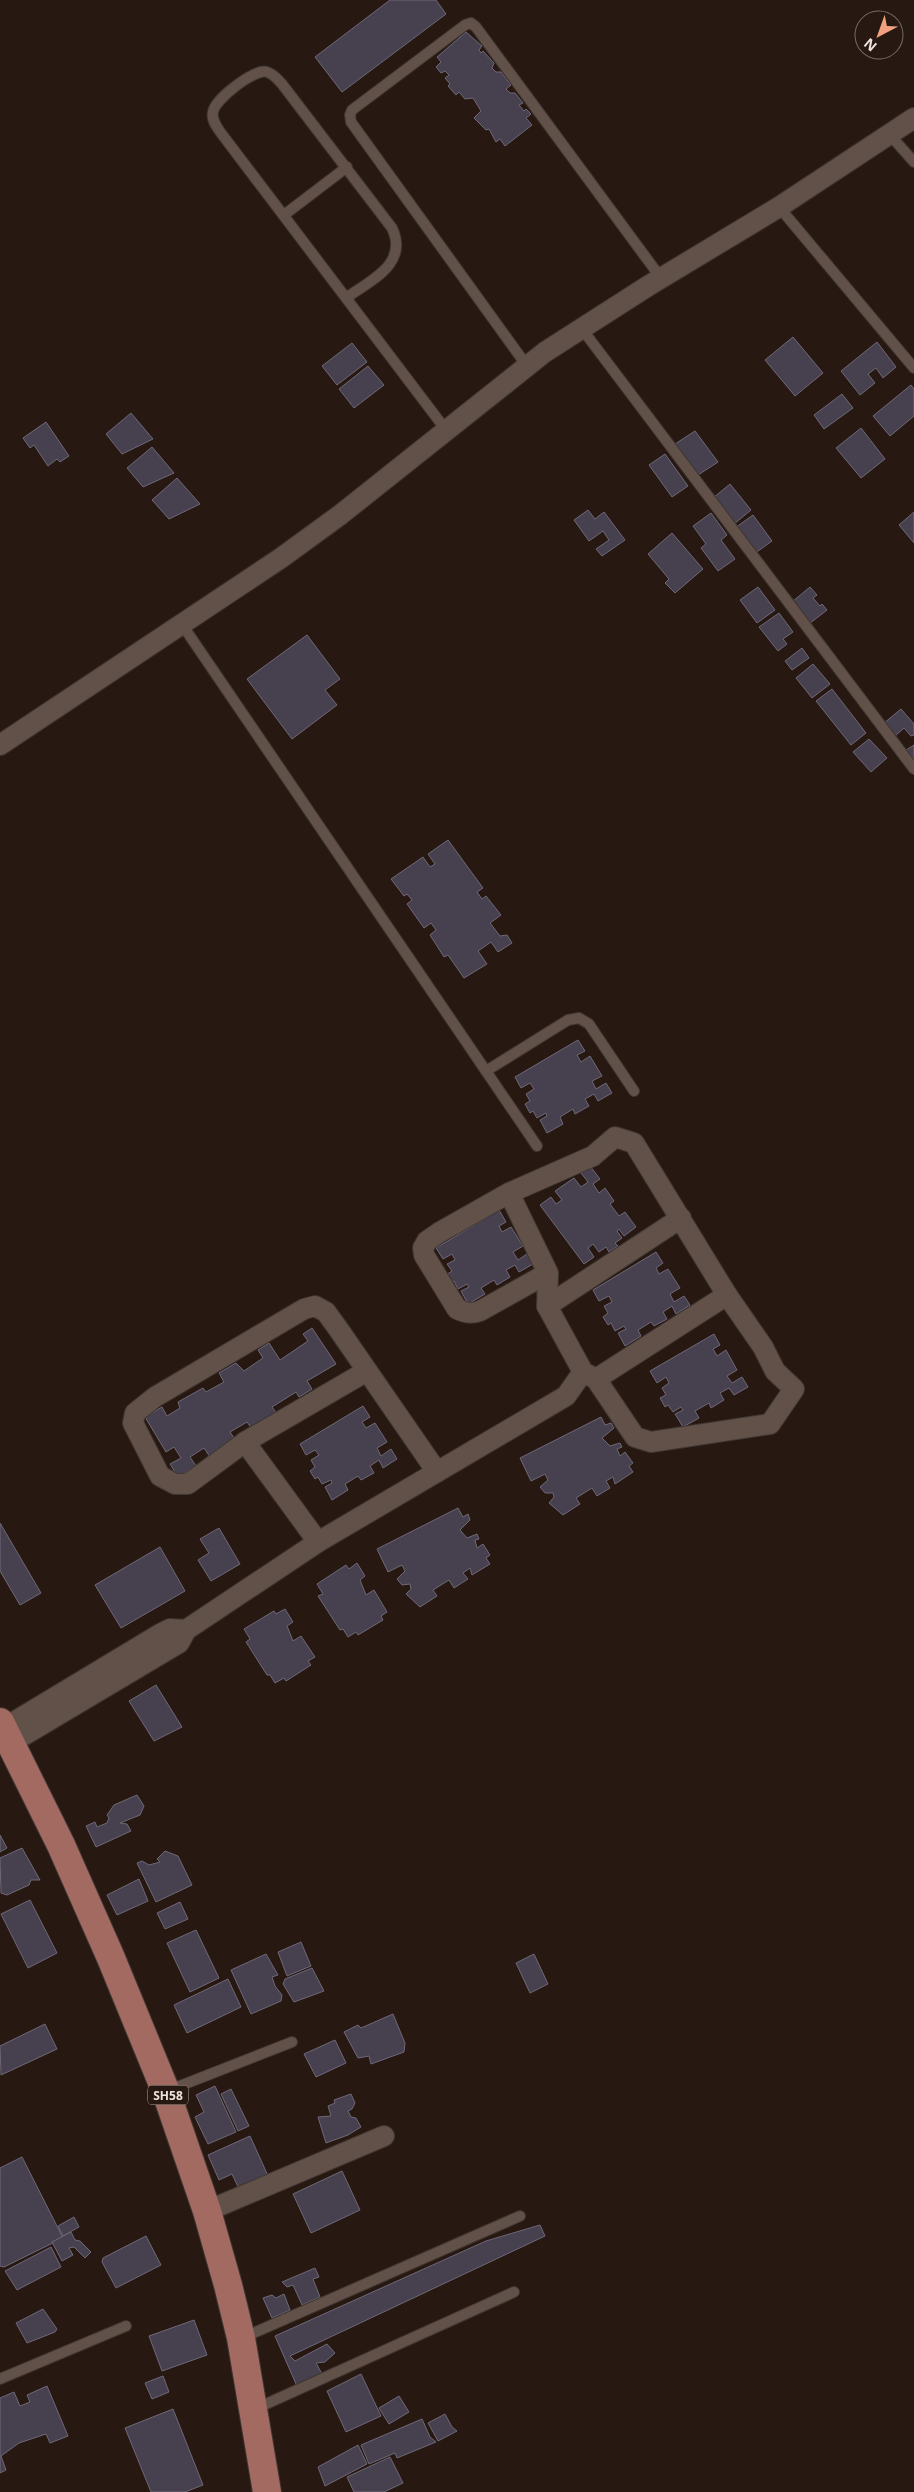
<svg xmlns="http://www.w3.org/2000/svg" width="914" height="2492" viewBox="0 0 914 2492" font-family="'Open Sans',sans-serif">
<rect width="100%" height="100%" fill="#271912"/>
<g fill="#46404f" stroke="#6f6878">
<polygon points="390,0 436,0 446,14 342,92 315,57"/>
<polygon points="466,32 482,46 479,50 481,53 483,51 494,63 492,68 496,72 501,72 511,85 506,89 510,93 515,93 523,103 519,105 524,111 526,109 531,114 526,118 532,125 505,146 500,139 496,142 489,129 486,130 474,118 481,111 473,98 465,99 459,92 456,95 448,86 450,84 445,78 449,75 445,71 441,73 436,67 441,62 437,57"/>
<polygon points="793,337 823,373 795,396 765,360"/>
<polygon points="877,342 896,367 883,378 876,368 868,374 875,383 860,395 841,371"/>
<polygon points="352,343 367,362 337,385 322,366"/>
<polygon points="368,366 384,385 354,408 339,389"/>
<polygon points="911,385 914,389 914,416 890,436 873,416"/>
<polygon points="842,394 853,408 824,429 814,415"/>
<polygon points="131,413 153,439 122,454 106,434"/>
<polygon points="46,422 69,456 60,462 57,459 48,466 34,445 30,448 23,438"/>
<polygon points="861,428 885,459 861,478 836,448"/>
<polygon points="695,431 718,462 698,475 675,444"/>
<polygon points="152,447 174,473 143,487 127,468"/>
<polygon points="665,454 688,486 672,497 649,465"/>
<polygon points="177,478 200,504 169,519 152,500"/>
<polygon points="730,484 751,510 734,524 713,498"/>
<polygon points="588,510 595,519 604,512 625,540 602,556 596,549 609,540 603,531 589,541 574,520"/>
<polygon points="914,512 914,543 899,525"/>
<polygon points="711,513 727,535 721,540 735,559 718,571 701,548 706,544 693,526"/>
<polygon points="753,515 772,541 754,554 735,528"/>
<polygon points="672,533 703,569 675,593 665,583 669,579 648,554"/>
<polygon points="758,587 775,610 757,623 740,600"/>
<polygon points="810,587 817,595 813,598 820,606 822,604 827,610 809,624 792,602"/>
<polygon points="779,613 793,632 783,639 787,644 778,651 759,627"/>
<polygon points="307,635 340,679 325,690 337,705 292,739 247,679"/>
<polygon points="802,648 809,658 792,670 785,661"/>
<polygon points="813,664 830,684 812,698 796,678"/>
<polygon points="832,689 866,733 851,745 816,701"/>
<polygon points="901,709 914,724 914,735 911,736 904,728 894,737 883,724"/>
<polygon points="869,739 887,758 871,772 853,752"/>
<polygon points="914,745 914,763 906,750"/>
<polygon points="448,840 483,888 477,892 482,899 486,896 501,915 490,923 500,936 507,935 512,943 498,952 491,942 478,951 487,964 464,978 448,955 444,957 430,935 436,930 431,923 424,928 407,904 412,900 407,894 404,896 391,879 423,857 430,867 435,864 428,854"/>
<polygon points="578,1040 585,1051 577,1055 581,1062 590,1056 602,1076 592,1081 596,1089 606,1083 612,1093 598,1101 594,1094 585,1099 589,1106 575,1114 573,1109 560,1117 563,1124 547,1133 540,1120 547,1116 546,1113 537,1118 533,1111 530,1113 525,1104 530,1101 526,1094 534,1089 530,1083 521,1088 515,1077"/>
<polygon points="590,1166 600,1179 593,1184 599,1193 605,1188 614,1201 610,1204 619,1216 625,1212 636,1227 624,1236 619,1229 617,1231 622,1238 615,1243 618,1246 609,1252 606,1247 599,1252 593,1244 588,1248 594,1257 584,1264 540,1205 551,1197 556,1204 562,1200 555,1191 574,1178 581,1187 588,1182 581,1173"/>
<polygon points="499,1210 506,1222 499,1226 502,1232 511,1227 523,1246 513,1252 518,1260 527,1254 533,1264 519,1272 515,1265 506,1270 510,1277 497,1285 494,1280 481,1288 485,1294 468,1304 461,1291 469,1287 467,1284 458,1289 454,1281 451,1283 446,1275 452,1271 447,1264 455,1260 452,1254 443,1259 436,1248"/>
<polygon points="656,1252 663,1263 656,1268 659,1274 668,1269 680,1288 670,1294 674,1302 684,1296 690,1305 676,1314 672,1306 663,1312 667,1319 654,1326 651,1322 638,1330 641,1336 625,1346 618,1333 626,1329 624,1326 615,1331 611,1323 608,1325 603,1317 608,1313 604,1306 612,1302 609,1296 599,1301 593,1290"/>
<polygon points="312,1328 336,1364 307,1381 312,1389 299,1397 296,1392 272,1407 277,1414 252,1429 247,1422 230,1432 236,1441 210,1457 204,1448 190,1457 196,1466 178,1477 170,1464 181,1458 174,1447 166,1452 145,1417 162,1407 167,1416 180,1408 178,1402 203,1388 206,1392 224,1382 219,1373 236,1363 244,1371 263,1358 258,1350 269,1343 280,1360 308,1341 303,1334"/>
<polygon points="714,1334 720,1345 713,1349 717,1356 726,1350 737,1370 727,1376 732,1383 742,1377 748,1387 734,1395 729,1388 720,1393 724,1400 711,1408 709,1403 695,1411 699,1418 683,1427 675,1414 683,1410 681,1407 673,1412 668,1405 665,1407 660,1398 666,1395 662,1388 669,1383 666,1377 657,1383 650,1371"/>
<polygon points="363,1406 370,1417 362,1422 366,1428 375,1423 387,1442 377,1448 381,1456 391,1449 397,1459 383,1468 379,1460 370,1466 374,1473 361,1480 358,1476 345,1484 348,1490 332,1500 325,1487 332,1483 331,1480 322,1484 318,1477 315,1479 310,1471 315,1467 311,1460 319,1455 315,1450 306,1455 300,1444"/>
<polygon points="601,1417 605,1425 611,1423 614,1428 602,1438 610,1446 620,1443 622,1447 617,1449 620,1456 625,1452 633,1463 629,1466 633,1472 615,1484 613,1477 606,1481 610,1488 597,1496 592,1488 576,1498 580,1504 563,1515 549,1503 554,1497 553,1493 545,1493 540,1487 548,1480 545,1474 531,1481 520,1458"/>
<polygon points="458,1508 463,1517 468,1514 470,1520 460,1530 467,1538 477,1534 479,1539 475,1540 477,1548 483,1544 490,1555 486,1558 490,1564 472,1575 470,1568 463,1573 468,1579 454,1588 449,1580 433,1590 437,1596 420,1607 406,1594 411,1589 410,1584 402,1585 397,1579 405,1571 402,1565 388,1572 377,1549"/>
<polygon points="0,1523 41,1593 20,1605 0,1571"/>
<polygon points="219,1528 240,1564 211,1581 198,1560 209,1553 200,1539"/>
<polygon points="160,1547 185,1591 121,1628 95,1585"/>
<polygon points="357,1563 365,1576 360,1580 366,1595 374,1590 387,1612 381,1616 383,1620 358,1635 356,1632 348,1637 343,1629 340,1630 318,1596 323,1594 317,1584 346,1565 349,1569"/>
<polygon points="285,1609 293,1622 287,1626 293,1641 301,1636 315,1657 308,1661 311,1665 286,1681 284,1678 275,1683 270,1675 267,1675 246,1642 250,1639 244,1629 274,1611 276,1614"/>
<polygon points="156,1685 182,1727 154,1741 129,1701"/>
<polygon points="137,1795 144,1806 140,1815 120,1823 127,1824 131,1831 96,1847 86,1826 95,1822 97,1827 107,1823 109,1818 107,1815 114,1805"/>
<polygon points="0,1835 7,1848 0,1852"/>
<polygon points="22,1848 40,1880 31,1880 29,1885 7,1895 1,1893 0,1858"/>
<polygon points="165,1851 178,1856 192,1885 156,1902 137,1863 142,1861 149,1865 160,1862 157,1859"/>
<polygon points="139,1879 148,1901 117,1915 107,1895"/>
<polygon points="30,1900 57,1953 28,1968 1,1914"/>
<polygon points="180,1902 188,1919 165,1929 157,1913"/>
<polygon points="196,1930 219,1978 190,1992 167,1943"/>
<polygon points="301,1942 311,1966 287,1976 278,1952"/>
<polygon points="266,1954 278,1975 272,1977 275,1986 282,1995 281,2001 251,2014 231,1970"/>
<polygon points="534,1954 548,1984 530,1993 516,1963"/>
<polygon points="312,1968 324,1991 294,2002 283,1984 285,1979"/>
<polygon points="228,1979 241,2007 187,2033 174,2005"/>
<polygon points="393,2014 405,2043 404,2052 371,2064 369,2056 358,2058 344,2032 358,2025 361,2028"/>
<polygon points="45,2024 57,2049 1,2075 0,2046"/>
<polygon points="335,2040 346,2063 316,2077 304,2054"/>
<polygon points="215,2086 236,2132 208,2144 195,2117 204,2112 196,2095"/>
<polygon points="231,2089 249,2126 238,2131 221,2094"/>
<polygon points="351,2094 355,2103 352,2109 348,2111 351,2117 356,2118 361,2127 348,2135 326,2143 318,2117 331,2116 328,2106 335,2103 334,2100"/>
<polygon points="250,2136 269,2178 240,2191 232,2174 219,2180 208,2155"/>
<polygon points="22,2157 63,2238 4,2267 0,2266 0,2168"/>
<polygon points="342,2171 360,2210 311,2233 293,2194"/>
<polygon points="74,2217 79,2227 63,2236 58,2226"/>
<polygon points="540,2225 545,2236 290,2356 295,2361 327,2344 335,2353 325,2362 316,2363 326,2381 300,2393 275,2336 486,2241"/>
<polygon points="71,2232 75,2240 80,2241 91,2252 85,2258 74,2247 69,2248 73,2255 62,2261 52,2242"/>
<polygon points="146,2236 161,2265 116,2288 102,2262 103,2258"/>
<polygon points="51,2247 61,2267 17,2290 5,2271"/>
<polygon points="315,2268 319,2277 313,2279 320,2297 302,2305 293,2285 287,2287 282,2282"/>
<polygon points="284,2294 290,2310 272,2318 263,2298 272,2295 276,2298"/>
<polygon points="43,2309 57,2329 55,2332 27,2343 16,2323"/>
<polygon points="194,2320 207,2355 162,2371 149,2336"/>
<polygon points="361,2374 381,2416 346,2432 327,2391"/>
<polygon points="163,2376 169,2392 152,2399 145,2383"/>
<polygon points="47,2386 68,2436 50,2443 46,2434 19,2443 1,2456 6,2470 0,2473 0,2398 14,2392 20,2406 30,2402 27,2395"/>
<polygon points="399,2396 409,2412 389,2424 379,2408"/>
<polygon points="173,2409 203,2485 185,2492 151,2492 125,2428"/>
<polygon points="445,2414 452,2427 457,2431 438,2441 428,2423"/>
<polygon points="422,2419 430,2437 436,2442 397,2458 395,2453 369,2464 361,2445"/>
<polygon points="358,2445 367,2464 325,2486 318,2467"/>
<polygon points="390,2457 403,2483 384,2492 354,2492 347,2477"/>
</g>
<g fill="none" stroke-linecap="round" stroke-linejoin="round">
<g stroke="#403632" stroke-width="12">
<g id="service">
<polyline points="890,135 914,162"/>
<polyline points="779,207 914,368"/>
<polyline points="284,215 347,167"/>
<path d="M 346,298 C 371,280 409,264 392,228 L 282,84 C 278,80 274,74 267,72 C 255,68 215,99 213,112 C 211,120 217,127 221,133 L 446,430"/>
<polyline points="582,329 914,769"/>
<polyline points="527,366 351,122 350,115 352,110 465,25 471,23 476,27 661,278"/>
<polyline points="181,623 537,1146"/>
<polyline points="486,1071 568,1020 579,1018 589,1024 634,1091"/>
<polyline points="167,2091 292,2042"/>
<polyline points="242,2338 520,2216"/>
<polyline points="0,2379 126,2326"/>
<polyline points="255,2409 514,2292"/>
</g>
</g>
<g stroke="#403632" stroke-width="22">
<g id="minor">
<polyline points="0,745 281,558 340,515 545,352 648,286 779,207 914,118"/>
<path d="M 509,1193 L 548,1273 L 547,1306 L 583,1372 L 596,1379 L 635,1437 L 651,1442 L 770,1424 L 794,1389 L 775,1371 L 763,1347 L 727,1295 L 634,1143 L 615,1137 L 593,1156 L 509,1193 L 440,1232 L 427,1241 L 423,1248 L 424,1255 L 457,1309 C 466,1313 471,1314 480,1311 L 548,1273"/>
<polyline points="547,1306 681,1218"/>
<polyline points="367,1371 245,1442 188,1484 175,1484 160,1476 133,1423 135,1413 155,1397 304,1309 315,1306 326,1312 339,1330 437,1472"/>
<polyline points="596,1379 727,1295"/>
<polyline points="245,1442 318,1542"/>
<polyline points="186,1630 318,1542 566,1396 583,1372"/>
<polyline points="4,1728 160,1634 170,1629 186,1630 179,1643 11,1743"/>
<polyline points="207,2211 384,2136"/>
</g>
</g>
<g stroke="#403632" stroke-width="30">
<polyline id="primary" points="0,1722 61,1845 111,1958 166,2092 207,2211 228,2285 241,2338 267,2492"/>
</g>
<use href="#service" stroke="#615148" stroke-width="10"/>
<use href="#minor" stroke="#615148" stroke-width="20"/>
<use href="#primary" stroke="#a26a60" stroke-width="28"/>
</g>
<g text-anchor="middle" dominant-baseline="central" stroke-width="5" stroke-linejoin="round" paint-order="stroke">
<rect fill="#271912" stroke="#b2a7a2" stroke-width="1" x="148" y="2085.5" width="40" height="19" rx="4"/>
<g font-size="12" font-weight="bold" fill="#eee4df">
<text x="168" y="2095">SH58</text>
</g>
</g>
<g transform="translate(879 35) rotate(221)"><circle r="24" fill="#271912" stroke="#776a64"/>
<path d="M0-4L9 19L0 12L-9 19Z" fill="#f2a17e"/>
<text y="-8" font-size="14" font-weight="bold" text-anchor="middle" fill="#eee4df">N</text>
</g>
</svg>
